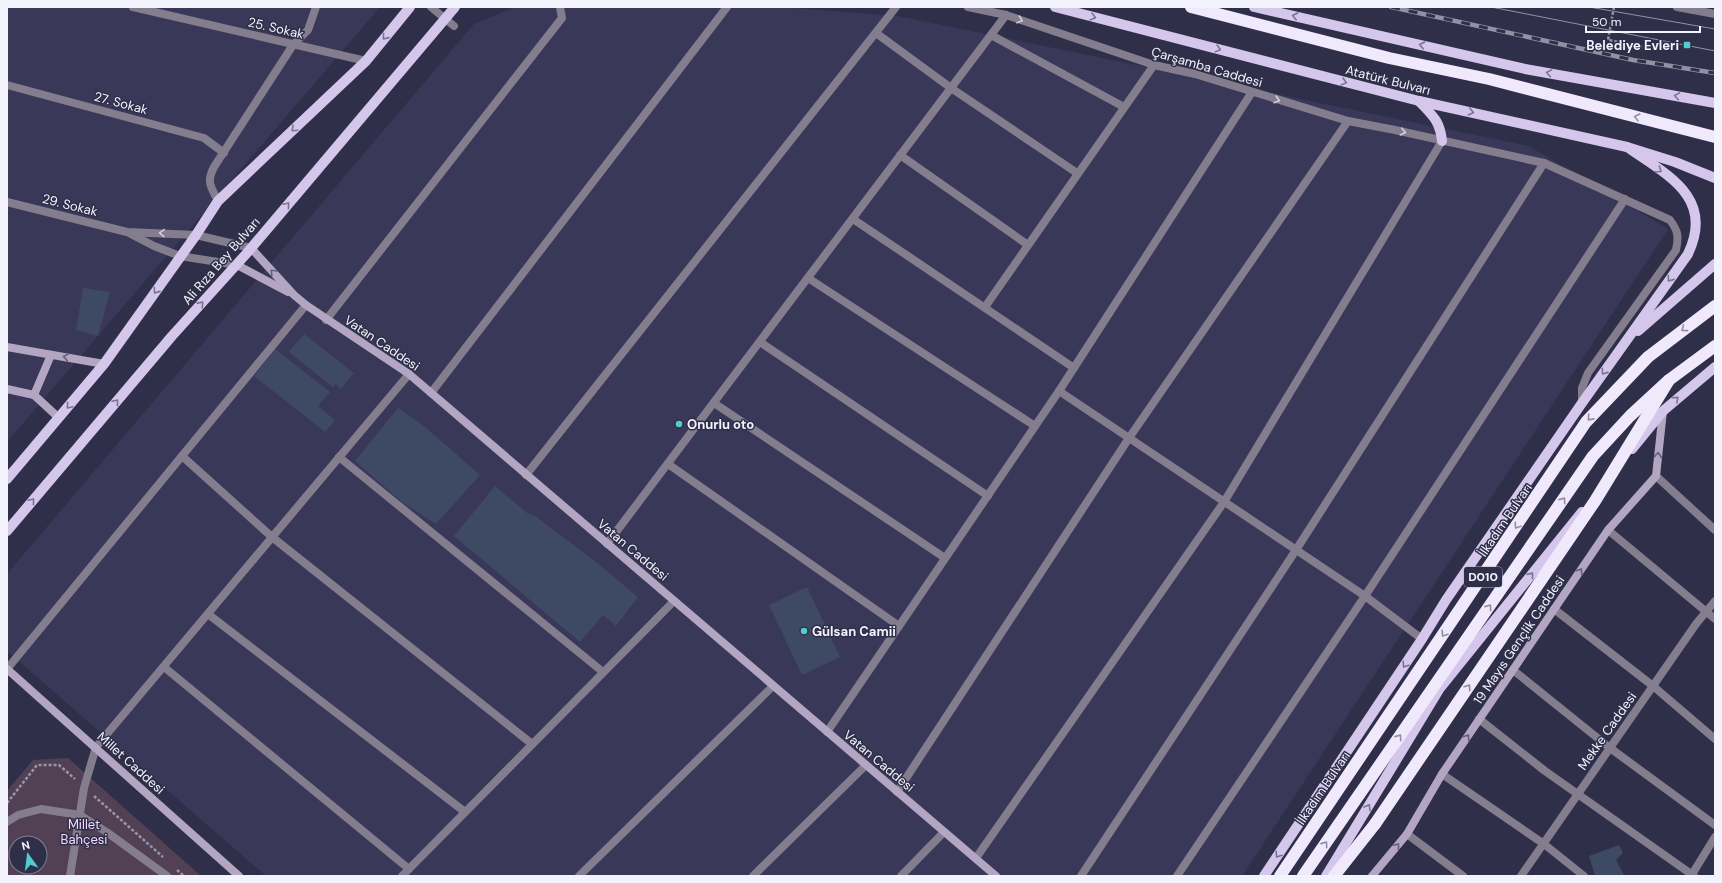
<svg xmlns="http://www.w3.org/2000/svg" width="1722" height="883" viewBox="0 0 1722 883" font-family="'DM Sans',sans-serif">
<rect width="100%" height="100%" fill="#302f4a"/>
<g fill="#3a3858">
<polygon points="7,7 380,7 7,442"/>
<polygon points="515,7 780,7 898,16 1529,146 1668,229 1242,876 266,876 7,651 7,574 474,24"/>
</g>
<path fill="#524155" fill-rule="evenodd" d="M 68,758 L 201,876 L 7,876 L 7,791 L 33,760 ZM 16,843 L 40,843 L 40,867 L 16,867 Z"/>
<g fill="#3e4964">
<polygon points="83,288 110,292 98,336 76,330"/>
<polygon points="304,334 354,373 341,389 336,384 333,387 289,352"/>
<polygon points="275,349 330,392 318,406 335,420 325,432 254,376"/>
<polygon points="398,408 424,426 480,475 436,524 402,502 355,461"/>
<polygon points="495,486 527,513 535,516 591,558 638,597 616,626 603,615 580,642 454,536"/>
<polygon points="807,587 840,657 802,675 769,605"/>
<polygon points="1619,845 1623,853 1616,860 1624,875 1595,876 1589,856"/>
</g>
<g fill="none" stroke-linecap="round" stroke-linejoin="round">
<g stroke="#9797aa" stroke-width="2.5" stroke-dasharray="3 2" stroke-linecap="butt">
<polyline points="1614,7 1608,40 1651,48"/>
<polyline points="94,796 163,857"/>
<polyline points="7,803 37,765 59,765 75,779"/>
<polyline points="177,870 184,876"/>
</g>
<g stroke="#847d8e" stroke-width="8">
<polyline points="133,7 366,61"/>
<polyline points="431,7 454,26"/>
<path d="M 968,7 L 1006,15 L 1154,65 L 1195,74 L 1348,121 L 1395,130 L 1544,163 L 1670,220 C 1678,231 1679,236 1676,250 L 1588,373 L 1582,388 L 1582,403"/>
<polyline points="1677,7 1715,14"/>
<polyline points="876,33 951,88 1077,173"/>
<polyline points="991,35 1124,107"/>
<polyline points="7,85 204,138 224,153"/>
<polyline points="900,155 1028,245"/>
<path d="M 218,201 C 211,187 206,182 214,167 L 293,45 L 308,30 L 316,7"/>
<polyline points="7,202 127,232 196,235 251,248"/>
<polyline points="853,219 1074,368"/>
<polyline points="129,233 154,246 180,256 237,265"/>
<polyline points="808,278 1035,426"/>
<polyline points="985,307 1154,65"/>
<polyline points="326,320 562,18 560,7"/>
<polyline points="760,342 988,496"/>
<polyline points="1059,391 1365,596 1422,639"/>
<polyline points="431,393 727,7"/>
<polyline points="714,403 945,558"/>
<polyline points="182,456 272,537 532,744"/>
<polyline points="339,457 603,672"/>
<polyline points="668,464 899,626"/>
<polyline points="526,475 896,7"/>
<polyline points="1656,476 1715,530"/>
<polyline points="1608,530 1715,619"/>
<polyline points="607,544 1006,15"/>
<polyline points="1554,609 1653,686 1715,739"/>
<polyline points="208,614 465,812"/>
<polyline points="164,667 409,869"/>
<polyline points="7,669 306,305"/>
<polyline points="1513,670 1610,748 1715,825"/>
<polyline points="1479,719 1545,771 1694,876"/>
<polyline points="827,732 1059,391 1252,92"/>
<polyline points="1442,774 1544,844 1584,876"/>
<polyline points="897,792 1129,438 1348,121"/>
<polyline points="7,822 18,815 41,809 80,815 108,833 167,876"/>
<polyline points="1407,834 1463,876"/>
<polyline points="976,858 1224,502 1442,141"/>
<polyline points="70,876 84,788 96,747 409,374"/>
<polyline points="402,876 674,601"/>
<polyline points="579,876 773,686"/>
<polyline points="753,876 866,765"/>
<polyline points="901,876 944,832"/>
<polyline points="1081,876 1296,550 1544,163"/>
<polyline points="1177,876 1365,596 1625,199"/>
<polyline points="1521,876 1696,624 1715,601"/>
<polyline points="1691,876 1715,837"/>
</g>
<g stroke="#b2a6c2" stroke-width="8">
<polyline points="251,248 294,295 306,305 409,374 996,876"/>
<polyline points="237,265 288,292"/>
<polyline points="7,347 104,364"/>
<polyline points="7,389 34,395 59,418"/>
<polyline points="34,395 51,355"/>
<polyline points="7,669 239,876"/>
<polyline points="1372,876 1407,834 1442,774 1608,530 1656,476 1663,411"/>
</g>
<g stroke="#d5c6eb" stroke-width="10">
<polyline points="1055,7 1419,101 1627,147 1675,162 1715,178"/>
<polyline points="1254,7 1525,69 1715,103"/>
<path d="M 1419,101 C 1433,116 1440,121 1442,141"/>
<polyline points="1638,331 1715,264"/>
<polyline points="1632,449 1663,411 1715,367"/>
<polyline points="7,479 104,364 196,235 218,201 366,61 410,7"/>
<polyline points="7,531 172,336 247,253 455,7"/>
<path d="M 1264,876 L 1422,639 L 1446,600 L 1582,403 L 1688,254 C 1715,197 1667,175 1627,147"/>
<polyline points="1326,876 1440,688 1582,512"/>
</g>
<g stroke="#f0e9fb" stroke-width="12">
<polyline points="1191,7 1389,58 1489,79 1715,137"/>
<polyline points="1280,876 1586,422 1648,357 1715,306"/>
<polyline points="1303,876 1593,456 1630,416 1669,380 1715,346"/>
<polyline points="1334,876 1375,824"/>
</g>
<g stroke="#9291a4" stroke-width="1">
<polyline points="1491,7 1715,51"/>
<polyline points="1589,7 1715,29"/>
</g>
<g stroke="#9291a4" stroke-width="4.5">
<polyline id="rail" points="1391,7 1633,60 1715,73"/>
</g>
<use href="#rail" stroke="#302f4a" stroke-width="3" stroke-dasharray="9" stroke-linecap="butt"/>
<polyline stroke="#f0e9fb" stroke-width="12" points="1375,824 1595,501 1669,380"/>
</g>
<defs><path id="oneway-chevron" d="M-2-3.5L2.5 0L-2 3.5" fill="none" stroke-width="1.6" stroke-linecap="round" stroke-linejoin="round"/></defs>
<g stroke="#7a7392">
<use href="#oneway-chevron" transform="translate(1295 16) rotate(-167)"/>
<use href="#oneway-chevron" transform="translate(1093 17) rotate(15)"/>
<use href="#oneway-chevron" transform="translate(385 37) rotate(129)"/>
<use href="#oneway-chevron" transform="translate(1422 45) rotate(-167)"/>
<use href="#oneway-chevron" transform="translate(1218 49) rotate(15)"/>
<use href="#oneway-chevron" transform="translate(1549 73) rotate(-170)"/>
<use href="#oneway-chevron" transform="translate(1344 82) rotate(15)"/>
<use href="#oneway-chevron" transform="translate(1677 96) rotate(-170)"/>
<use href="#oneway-chevron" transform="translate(1471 112) rotate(12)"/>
<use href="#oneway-chevron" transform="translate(294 129) rotate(137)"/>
<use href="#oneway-chevron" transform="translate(1659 170) rotate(35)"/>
<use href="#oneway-chevron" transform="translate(287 205) rotate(-50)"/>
<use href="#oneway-chevron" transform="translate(1670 279) rotate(125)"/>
<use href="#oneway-chevron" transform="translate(156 291) rotate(125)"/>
<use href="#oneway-chevron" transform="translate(201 304) rotate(-48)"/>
<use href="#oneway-chevron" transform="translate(1604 372) rotate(125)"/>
<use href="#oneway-chevron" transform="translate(1676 399) rotate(-42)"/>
<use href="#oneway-chevron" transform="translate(116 402) rotate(-50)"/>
<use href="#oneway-chevron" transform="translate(69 406) rotate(130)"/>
<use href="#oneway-chevron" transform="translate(32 501) rotate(-50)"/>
<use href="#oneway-chevron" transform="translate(1531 575) rotate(-51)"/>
<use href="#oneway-chevron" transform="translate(1405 665) rotate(124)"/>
<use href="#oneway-chevron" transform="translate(1368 807) rotate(-59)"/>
<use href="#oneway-chevron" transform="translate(1278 855) rotate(124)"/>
</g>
<g stroke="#d2d0dc">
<use href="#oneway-chevron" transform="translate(1020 20) rotate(19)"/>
<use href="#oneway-chevron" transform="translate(1277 100) rotate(17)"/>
<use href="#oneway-chevron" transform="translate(1403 132) rotate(13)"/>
<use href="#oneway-chevron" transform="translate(162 233) rotate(-178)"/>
</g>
<g stroke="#908ca2">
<use href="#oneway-chevron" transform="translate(1637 117) rotate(-166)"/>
<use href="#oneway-chevron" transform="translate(1684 329) rotate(143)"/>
<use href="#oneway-chevron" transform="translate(1590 418) rotate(132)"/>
<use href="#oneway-chevron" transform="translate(1563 500) rotate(-55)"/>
<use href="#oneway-chevron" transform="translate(1517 526) rotate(124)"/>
<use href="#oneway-chevron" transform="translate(1489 607) rotate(-55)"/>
<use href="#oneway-chevron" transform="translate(1444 634) rotate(124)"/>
<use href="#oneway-chevron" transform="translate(1468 687) rotate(-56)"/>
<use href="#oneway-chevron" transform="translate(1399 737) rotate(-55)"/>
<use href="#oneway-chevron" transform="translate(1325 844) rotate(-55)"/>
</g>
<g stroke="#645f7a">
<use href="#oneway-chevron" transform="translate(273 272) rotate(-133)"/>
<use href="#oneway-chevron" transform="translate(66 357) rotate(-170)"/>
<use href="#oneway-chevron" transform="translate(1658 455) rotate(-85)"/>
<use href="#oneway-chevron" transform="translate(1580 571) rotate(-56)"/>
<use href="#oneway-chevron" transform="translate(1467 737) rotate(-56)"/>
<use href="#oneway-chevron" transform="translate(1397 846) rotate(-50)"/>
</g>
<g fill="#53cdcb" stroke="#302f4a" stroke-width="1.5">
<rect x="1683" y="41" width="8" height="8" rx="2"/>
<circle cx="679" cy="424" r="4"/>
<circle cx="804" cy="631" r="4"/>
</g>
<g text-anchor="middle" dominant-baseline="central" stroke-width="3" stroke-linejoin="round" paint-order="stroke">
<rect fill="#302f4a" stroke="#b8b8c8" stroke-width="1" x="1464" y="567" width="38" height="20" rx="3"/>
<g font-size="12" font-weight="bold" fill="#f3f3fe">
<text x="1483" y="577">D010</text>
</g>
<g font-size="13" fill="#f3f3fe" stroke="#302f4a">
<text transform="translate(276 28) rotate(13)">25. Sokak</text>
<text transform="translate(1207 67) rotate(16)">Çarşamba Caddesi</text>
<text transform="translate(1388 80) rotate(14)">Atatürk Bulvarı</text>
<text transform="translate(121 103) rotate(15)">27. Sokak</text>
<text transform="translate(70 205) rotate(14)">29. Sokak</text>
<text transform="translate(221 261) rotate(-49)">Ali Rıza Bey Bulvarı</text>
<text transform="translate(382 343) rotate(34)">Vatan Caddesi</text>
<text transform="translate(1505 520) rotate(-56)">İlkadım Bulvarı</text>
<text transform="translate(633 550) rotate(40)">Vatan Caddesi</text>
<text transform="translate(1519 640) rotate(-56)">19 Mayıs Gençlik Caddesi</text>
<text transform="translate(1607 731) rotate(-55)">Mekke Caddesi</text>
<text transform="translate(879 761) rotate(40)">Vatan Caddesi</text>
<text transform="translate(131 763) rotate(42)">Millet Caddesi</text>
<text transform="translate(1323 788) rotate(-56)">İlkadım Bulvarı</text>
</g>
<g font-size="13" font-weight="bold" fill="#f3f3fe" stroke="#302f4a" text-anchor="start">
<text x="1679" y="45" text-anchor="end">Belediye Evleri</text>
<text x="687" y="424">Onurlu oto</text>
<text x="812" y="631">Gülsan Camii</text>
</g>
<g font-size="13" fill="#f6d8fa" stroke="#302f4a">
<text x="84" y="824">Millet<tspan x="84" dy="15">Bahçesi</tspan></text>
</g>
</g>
<rect width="1722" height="883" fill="none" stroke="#f3f3fe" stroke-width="16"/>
<g transform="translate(28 855) rotate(346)"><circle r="19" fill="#302f4a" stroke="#7e7d92"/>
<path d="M0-3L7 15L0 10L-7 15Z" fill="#53cdcb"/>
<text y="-6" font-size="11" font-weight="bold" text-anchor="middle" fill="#f3f3fe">N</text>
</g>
<path d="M1586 26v6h114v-6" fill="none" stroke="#f3f3fe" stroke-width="2"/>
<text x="1592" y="26" font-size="12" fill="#f3f3fe" stroke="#302f4a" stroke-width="3" paint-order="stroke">50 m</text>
</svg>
